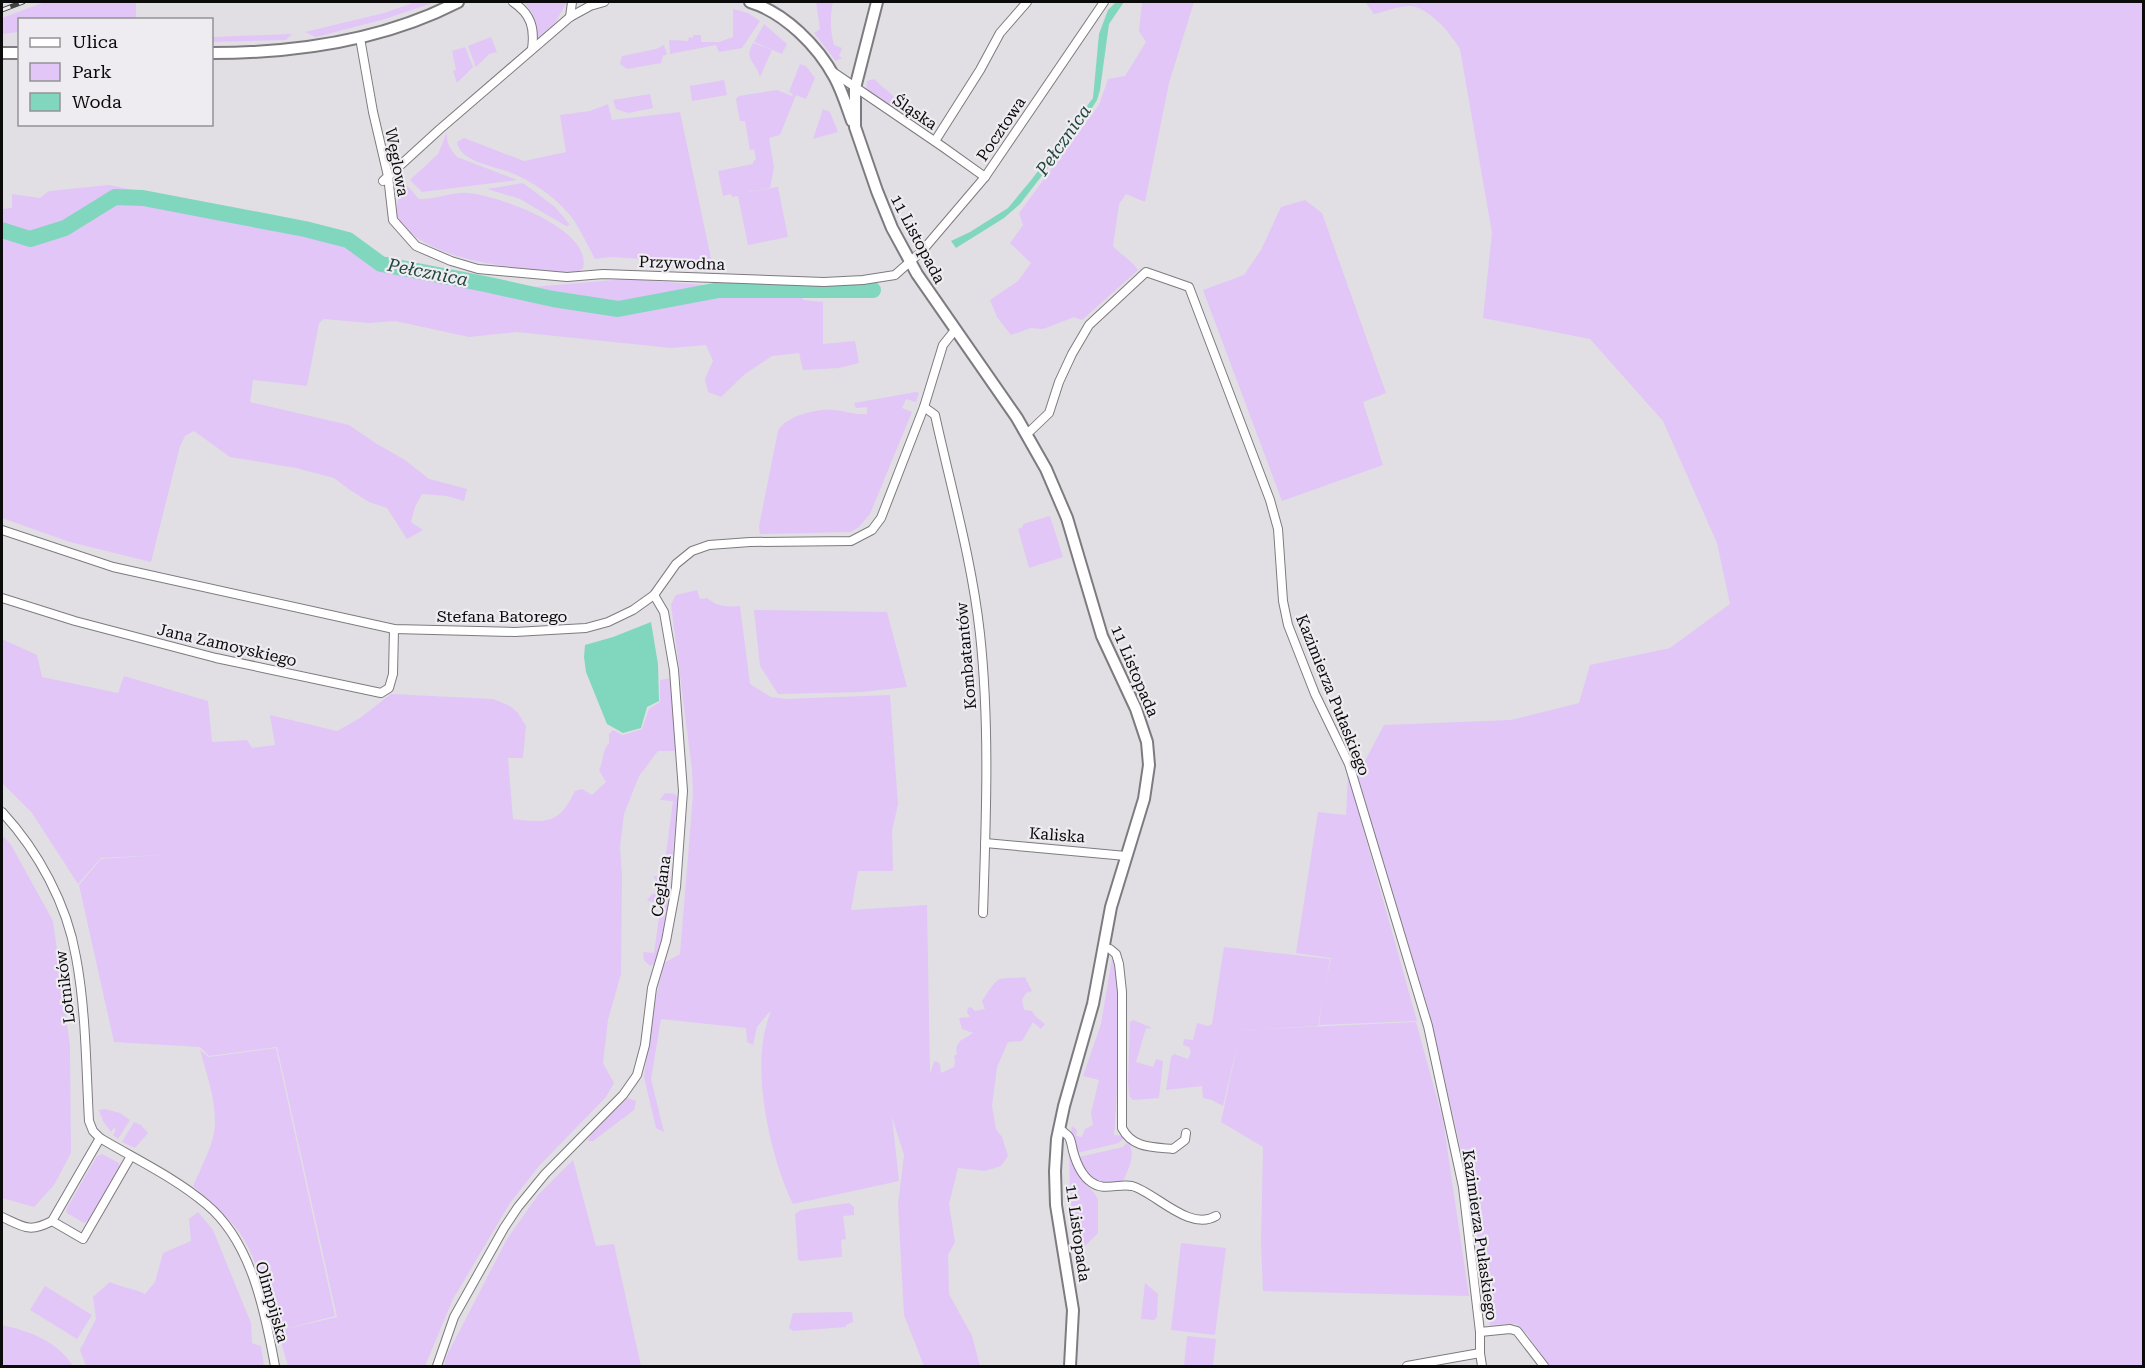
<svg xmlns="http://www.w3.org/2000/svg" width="2145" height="1368" viewBox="0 0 2145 1368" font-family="'Roboto Serif',serif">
<rect width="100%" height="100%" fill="#e1dfe3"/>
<g fill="#e1c6f7">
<polygon points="45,2 136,2 136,19 20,20 19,32 2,34 2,18"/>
<polygon points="416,2 435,2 385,19 316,37 305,32 384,13"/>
<path d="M 523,2 L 567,2 L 555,23 L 537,38 C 538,22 534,13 523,2 Z"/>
<path d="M 816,2 L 833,2 C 830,17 830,30 834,45 L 842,48 L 839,56 L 842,58 L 836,61 L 814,33 L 820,29 Z"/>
<path d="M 1142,2 L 1194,2 L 1169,83 L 1145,202 L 1126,194 L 1119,204 L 1113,246 C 1121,255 1131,260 1138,270 L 1082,320 L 1074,317 L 1043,329 L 1031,328 L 1011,335 L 997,317 L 990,300 L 1018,281 L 1031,263 L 1010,243 L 1023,225 L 1019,213 L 1099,105 L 1108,79 L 1125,76 L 1146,42 L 1139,31 Z"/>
<path d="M 1365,2 L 2143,2 L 2143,1366 L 1547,1366 L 1527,1334 L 1516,1324 L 1490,1325 L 1469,1185 L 1430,1015 L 1357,776 L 1384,725 L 1511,720 L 1579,703 L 1590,665 L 1670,648 L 1730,604 L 1717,543 L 1663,421 L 1590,339 L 1483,318 L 1492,233 L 1460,49 C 1451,34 1431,9 1411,6 C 1402,5 1383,12 1374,14 Z"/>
<polygon points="733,9 748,13 760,21 742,48 719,52 716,45 670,54 669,40 688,41 689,37 693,38 693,35 701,35 701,42 719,42 733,37"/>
<polygon points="764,24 787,44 782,54 754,42"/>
<polygon points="292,34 286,40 212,42 212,37"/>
<polygon points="491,37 497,52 489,54 476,67 468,46"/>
<path d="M 753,43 L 772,50 L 760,77 C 756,61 743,60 753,43 Z"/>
<polygon points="664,45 667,54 663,56 661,63 627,69 620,64 622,56 656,49"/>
<polygon points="465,47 473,67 457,83 453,71 456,70 452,51"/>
<polygon points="800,64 806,66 815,78 806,99 796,95 780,135 769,138 774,167 770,188 737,194 778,187 788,237 748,245 738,196 732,197 731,194 723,196 718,171 753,164 753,161 756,160 754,149 750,150 745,121 740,121 736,99 739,96 777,90 792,96 793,94 789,92"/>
<path d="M 874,79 C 885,90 906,103 907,119 L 866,92 L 867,81 Z"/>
<polygon points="724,80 727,95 692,101 690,86"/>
<polygon points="650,94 653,108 628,113 616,109 613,100"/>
<path d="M 608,104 L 612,120 L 680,112 L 712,263 L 610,257 L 595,259 C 588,246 581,231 573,219 C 559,200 535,183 514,174 C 497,166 460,163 457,142 L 464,138 L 524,161 L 566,152 L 560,115 L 590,111 Z"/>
<polygon points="823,109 830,112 838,132 813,139"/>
<path d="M 447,132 C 446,142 450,149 457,157 L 517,180 L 422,192 L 410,180 L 438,154 Z"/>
<path d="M 396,173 L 419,199 C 435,200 453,191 469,193 C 499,196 593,229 583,268 L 577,273 L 569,273 C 514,267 437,265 397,221 L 398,220 C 391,206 407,191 395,175 Z"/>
<polygon points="523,183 555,207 570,225 566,226 520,199 487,189"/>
<polygon points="109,185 347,234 359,242 377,260 399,270 533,287 625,279 747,288 803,289 803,300 823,302 823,344 855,341 859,363 839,368 803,370 799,353 772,356 745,374 721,397 708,392 705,379 713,361 706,345 671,348 517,332 469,337 395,321 369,323 324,319 319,323 307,386 253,380 250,402 349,425 377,444 405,460 429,479 467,489 464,501 447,496 422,494 415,507 411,522 423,530 407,539 387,508 369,502 350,490 334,478 296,468 230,457 194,431 185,436 180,446 151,562 70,542 2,518 2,209 12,208 12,194 40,198 49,191"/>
<polygon points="1305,200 1322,213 1386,393 1363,402 1383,465 1282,501 1203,290 1244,275 1261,250 1281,207"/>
<path d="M 916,392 L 919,393 L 916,402 L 906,399 L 902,408 L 912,412 L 870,514 L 859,527 L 851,532 L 760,534 L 759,526 L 778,431 C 785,416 818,408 834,410 C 847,411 854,415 867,414 L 867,407 L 856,408 L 854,403 Z"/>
<polygon points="1050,516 1063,557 1029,568 1018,529 1023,527 1023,524"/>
<path d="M 697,590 L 700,599 L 707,598 C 717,607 727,607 740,606 L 750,684 L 771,697 L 786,699 L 890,695 L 898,804 L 892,831 L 893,871 L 858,871 L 851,910 L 927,905 L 930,1074 L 934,1062 L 936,1061 L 940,1064 L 941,1073 L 954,1067 L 955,1061 L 954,1056 L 957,1054 L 956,1048 L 960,1041 L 973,1033 L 962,1029 L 959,1018 L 970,1017 L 967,1012 L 968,1008 L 971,1007 L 975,1011 L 985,1009 L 982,1001 C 1001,973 994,980 1025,977 L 1032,991 L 1026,993 L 1022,1000 L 1024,1010 L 1032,1011 L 1035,1016 L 1045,1024 L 1041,1029 L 1033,1022 L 1022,1041 L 1008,1042 L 997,1067 L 992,1106 L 996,1129 L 1002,1137 L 1008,1156 L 1001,1166 L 985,1171 L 958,1168 L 949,1204 L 955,1242 L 948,1255 L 949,1294 L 972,1336 L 980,1366 L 924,1366 L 904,1315 L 898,1204 L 904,1155 L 892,1117 L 899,1181 L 793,1204 C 772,1161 756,1089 763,1041 C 764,1031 768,1020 771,1010 L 757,1027 L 753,1045 L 747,1042 L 746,1028 L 661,1019 L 651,1079 L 664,1132 L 656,1128 L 644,1077 L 652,1015 L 664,963 L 680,954 L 693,795 L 692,770 L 671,604 L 676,595 Z"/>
<polygon points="754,610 887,612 907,687 862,692 778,694 760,666"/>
<path d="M 2,639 L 37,655 L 42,677 L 118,693 L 124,676 L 208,701 L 212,742 L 247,740 L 252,748 L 275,745 L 270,715 L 337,731 L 360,718 L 391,694 L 493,699 L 510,706 L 518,713 L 526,726 L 523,758 L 508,758 L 513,819 C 548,823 559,824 575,791 L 582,789 L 592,795 L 606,782 L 599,770 C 604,761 602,750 609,743 L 609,734 L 613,730 L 623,735 L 642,729 L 649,709 L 660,702 L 660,680 L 672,678 L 675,751 L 658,751 L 639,776 L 624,814 L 620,848 L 622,875 L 621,974 L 608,1020 L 603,1063 L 614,1083 L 606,1097 L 539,1166 L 510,1203 L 453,1299 L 425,1366 L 288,1366 L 279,1335 L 279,1340 L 274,1341 C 266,1305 261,1264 240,1233 C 227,1215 209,1200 193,1186 C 200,1170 208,1155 213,1138 C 220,1110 207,1076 200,1050 L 209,1057 L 276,1048 L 335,1316 L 277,1331 L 337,1317 L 277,1047 L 209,1056 L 200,1047 L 114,1042 L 79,885 L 101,859 L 161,855 L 101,858 L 78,884 L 32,813 L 2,783 Z"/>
<polygon points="1348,775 1417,1021 1319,1025 1324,990 1331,958 1296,953 1318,812 1346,815"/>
<polygon points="665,793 675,794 678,798 670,881 665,884 657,882 653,876 663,877 673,801 660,800"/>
<polygon points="2,836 10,843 53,921 70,1046 71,1153 54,1185 34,1207 2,1198"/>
<polygon points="657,892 671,895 658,954 655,963 650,966 644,960 643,952 654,953 661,903 647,901 651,895"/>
<polygon points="1224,947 1330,959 1318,1026 1240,1030 1416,1022 1443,1120 1469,1296 1263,1291 1261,1243 1263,1147 1221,1122 1239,1037 1223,1106 1212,1100 1203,1098 1202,1086 1166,1090 1171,1057 1174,1054 1188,1059 1191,1052 1189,1047 1183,1045 1184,1039 1193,1040 1197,1023 1208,1026 1212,1024"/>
<path d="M 1112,958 C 1124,976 1118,1024 1117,1046 C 1117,1076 1117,1105 1114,1135 L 1125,1136 L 1119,1143 L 1077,1153 L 1071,1131 L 1072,1126 L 1077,1130 L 1076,1136 L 1082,1137 L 1085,1129 L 1093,1125 L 1091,1113 L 1099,1080 L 1083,1076 L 1101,1024 Z"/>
<polygon points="1133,1020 1150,1027 1151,1029 1146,1028 1136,1062 1153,1067 1156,1059 1163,1061 1159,1098 1133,1100 1130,1097 1128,1084 1130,1022"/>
<polygon points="627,1098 636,1101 634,1110 593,1141 588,1141 591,1134"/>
<polygon points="105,1109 120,1113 130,1120 118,1139 113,1135 116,1130 114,1128 111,1132 103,1121 99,1110"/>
<polygon points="134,1122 141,1125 148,1133 135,1148 122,1142"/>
<path d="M 1128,1141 C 1137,1156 1128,1169 1122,1184 C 1099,1187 1085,1180 1079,1157 L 1123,1147 Z"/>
<path d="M 1069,1147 L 1079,1176 L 1095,1194 L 1098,1200 L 1098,1233 L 1081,1250 C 1069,1237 1070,1167 1069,1147 Z"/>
<polygon points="102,1154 119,1163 120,1167 89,1220 84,1223 67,1213 66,1210 97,1156"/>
<polygon points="573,1160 596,1246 614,1244 641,1366 444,1366 446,1357 507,1239 539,1194"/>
<polygon points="849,1203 854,1207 854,1215 843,1216 846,1239 841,1240 842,1257 801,1261 798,1259 795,1214 801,1210"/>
<path d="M 198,1212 L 213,1230 L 251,1323 L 252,1343 L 261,1346 L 264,1366 L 86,1366 L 80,1350 L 96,1319 L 93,1297 L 110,1282 C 122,1288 134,1288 145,1294 L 155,1282 L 163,1253 L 191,1241 L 189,1219 Z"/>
<polygon points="1181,1243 1226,1248 1215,1335 1171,1330"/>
<polygon points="1145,1283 1158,1294 1157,1317 1154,1320 1141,1319"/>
<polygon points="45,1286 92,1315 77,1339 30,1310"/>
<polygon points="852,1312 853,1322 846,1325 846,1327 793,1331 789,1328 793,1313"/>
<path d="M 2,1325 C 29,1331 57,1341 73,1366 L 2,1366 Z"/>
<polygon points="1187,1336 1216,1339 1213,1366 1184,1366"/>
</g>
<g fill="#80d7be">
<polygon points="1116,2 1124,2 1109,24 1100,90 1097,100 1082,124 1020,204 1004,218 956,248 951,241 970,232 1008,208 1032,179 1093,98 1099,34 1108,10"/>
<polygon points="651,622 658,664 659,701 647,707 641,728 623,733 607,724 586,672 584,657 585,645 613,637"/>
</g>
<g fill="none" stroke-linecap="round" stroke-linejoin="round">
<polyline stroke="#80d7be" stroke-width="16" points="2,230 30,239 65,228 115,197 143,198 305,229 348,240 381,264 485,284 553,299 618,309 719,290 873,290"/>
<g stroke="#7d7b7f" stroke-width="10">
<g id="minor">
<path d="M 513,2 C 531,14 535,28 532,49"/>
<polyline points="570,17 572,2"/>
<polyline points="360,38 373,112 388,176 393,220 416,246 451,261 478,269 567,277 603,274 824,282 863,280 895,275 922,251 985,177 1104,2"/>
<polyline points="833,72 943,147 985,177"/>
<polyline points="935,141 980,70 1000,33 1027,2"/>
<polyline points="383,181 440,129 570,17 590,6 604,2"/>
<path d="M 924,407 L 935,415 C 951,488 972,560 980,634 C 990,726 986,821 983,913"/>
<polyline points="1027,434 1049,413 1059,382 1072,354 1089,325 1146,272 1189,287 1270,500 1278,529 1283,601 1288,625 1315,694 1349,764 1428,1026 1463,1187 1480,1332 1480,1353 1482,1366"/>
<polyline points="2,530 113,567 394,629 515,632 586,628 608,622 633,610 654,595 676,564 692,551 709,545 750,542 851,541 872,530 881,518 924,407 943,345 955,330"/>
<polyline points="2,598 75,621 216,658 381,693 389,688 393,674 394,629"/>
<path d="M 2,812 C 38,851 67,904 76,957 C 86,1010 86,1067 89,1121 L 93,1131 L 100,1138"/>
<polyline points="985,843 1126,856"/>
<path d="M 1103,947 L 1110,949 L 1116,954 L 1119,964 L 1122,992 L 1122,1128 C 1132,1148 1152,1147 1173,1149 L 1185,1140 L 1186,1133"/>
<path d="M 1059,1128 C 1062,1131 1067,1134 1069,1137 C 1071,1140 1072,1147 1073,1151 C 1076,1162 1081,1175 1091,1182 C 1104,1192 1118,1183 1132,1186 C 1155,1192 1189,1232 1216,1216"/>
<path d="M 131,1156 L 83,1239 L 52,1221 L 100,1138 C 135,1159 174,1177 206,1204 C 251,1241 265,1311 275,1366"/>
<path d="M 2,1217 C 24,1227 29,1233 52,1221"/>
<polyline points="1480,1332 1510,1329 1517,1331 1544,1366"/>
<polyline points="437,1366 454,1317 504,1228 518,1207 545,1174 623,1095 637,1075 645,1045 652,988 666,941 676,887 683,791 674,670 664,612 654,595"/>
<polyline points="1407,1366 1480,1353"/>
</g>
</g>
<g stroke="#7d7b7f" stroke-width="14">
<g id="secondary">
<path d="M 750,2 C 785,13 818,46 835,78 C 842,91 847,107 852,121"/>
<polyline points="877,2 855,88 855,127 877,191 892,228 917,274 1017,418 1046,469 1067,518 1102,636 1136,709 1147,742 1149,765 1144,799 1111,907 1093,1004 1064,1106 1057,1139 1055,1171 1056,1205 1073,1310 1070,1366"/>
<polyline points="2,53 20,53"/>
<path d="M 212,53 C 296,53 382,41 458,2"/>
</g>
</g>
<use href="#minor" stroke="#fff" stroke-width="8"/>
<use href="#secondary" stroke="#fff" stroke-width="10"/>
<g stroke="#424143" stroke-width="5">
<polyline id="rail" points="2,10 23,2"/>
</g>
<use href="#rail" stroke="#eeecf0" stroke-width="3" stroke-dasharray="9" stroke-linecap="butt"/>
</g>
<g text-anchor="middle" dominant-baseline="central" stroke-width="4.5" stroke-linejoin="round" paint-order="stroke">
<g font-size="16" fill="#0c0b0c" stroke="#eeecf0">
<text transform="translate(915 112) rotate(34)">Śląska</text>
<text transform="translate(1001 129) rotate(-56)">Pocztowa</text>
<text transform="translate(397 162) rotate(79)">Węglowa</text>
<text transform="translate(918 239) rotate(62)">11 Listopada</text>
<text transform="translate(682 263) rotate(2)">Przywodna</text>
<text x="502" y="616">Stefana Batorego</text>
<text transform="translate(227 645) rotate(13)">Jana Zamoyskiego</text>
<text transform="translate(966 656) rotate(-95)">Kombatantów</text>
<text transform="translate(1135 671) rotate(67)">11 Listopada</text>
<text transform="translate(1333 695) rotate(68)">Kazimierza Pułaskiego</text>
<text transform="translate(1057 835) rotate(4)">Kaliska</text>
<text transform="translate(661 886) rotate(-82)">Ceglana</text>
<text transform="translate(65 987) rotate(-97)">Lotników</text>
<text transform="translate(1078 1233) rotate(82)">11 Listopada</text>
<text transform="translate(1480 1235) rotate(82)">Kazimierza Pułaskiego</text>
<text transform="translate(272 1302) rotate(74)">Olimpijska</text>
</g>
<g font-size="18" font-style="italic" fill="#20473c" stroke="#eeecf0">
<text transform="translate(1063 140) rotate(-55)">Pełcznica</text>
<text transform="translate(428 272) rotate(11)">Pełcznica</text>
</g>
</g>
<rect width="2145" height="1368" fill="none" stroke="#0c0b0c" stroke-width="6"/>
<rect x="18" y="18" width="195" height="108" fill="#eeecf0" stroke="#949295" stroke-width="1.5"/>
<rect x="30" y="38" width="30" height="9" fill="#ffffff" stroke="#949295" stroke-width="1.5"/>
<text x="72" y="48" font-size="18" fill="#0c0b0c">Ulica</text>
<rect x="30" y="63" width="30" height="18" fill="#e1c6f7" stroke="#949295" stroke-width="1.5"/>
<text x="72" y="78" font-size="18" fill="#0c0b0c">Park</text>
<rect x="30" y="93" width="30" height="18" fill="#80d7be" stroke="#949295" stroke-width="1.5"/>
<text x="72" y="108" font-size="18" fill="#0c0b0c">Woda</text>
</svg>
